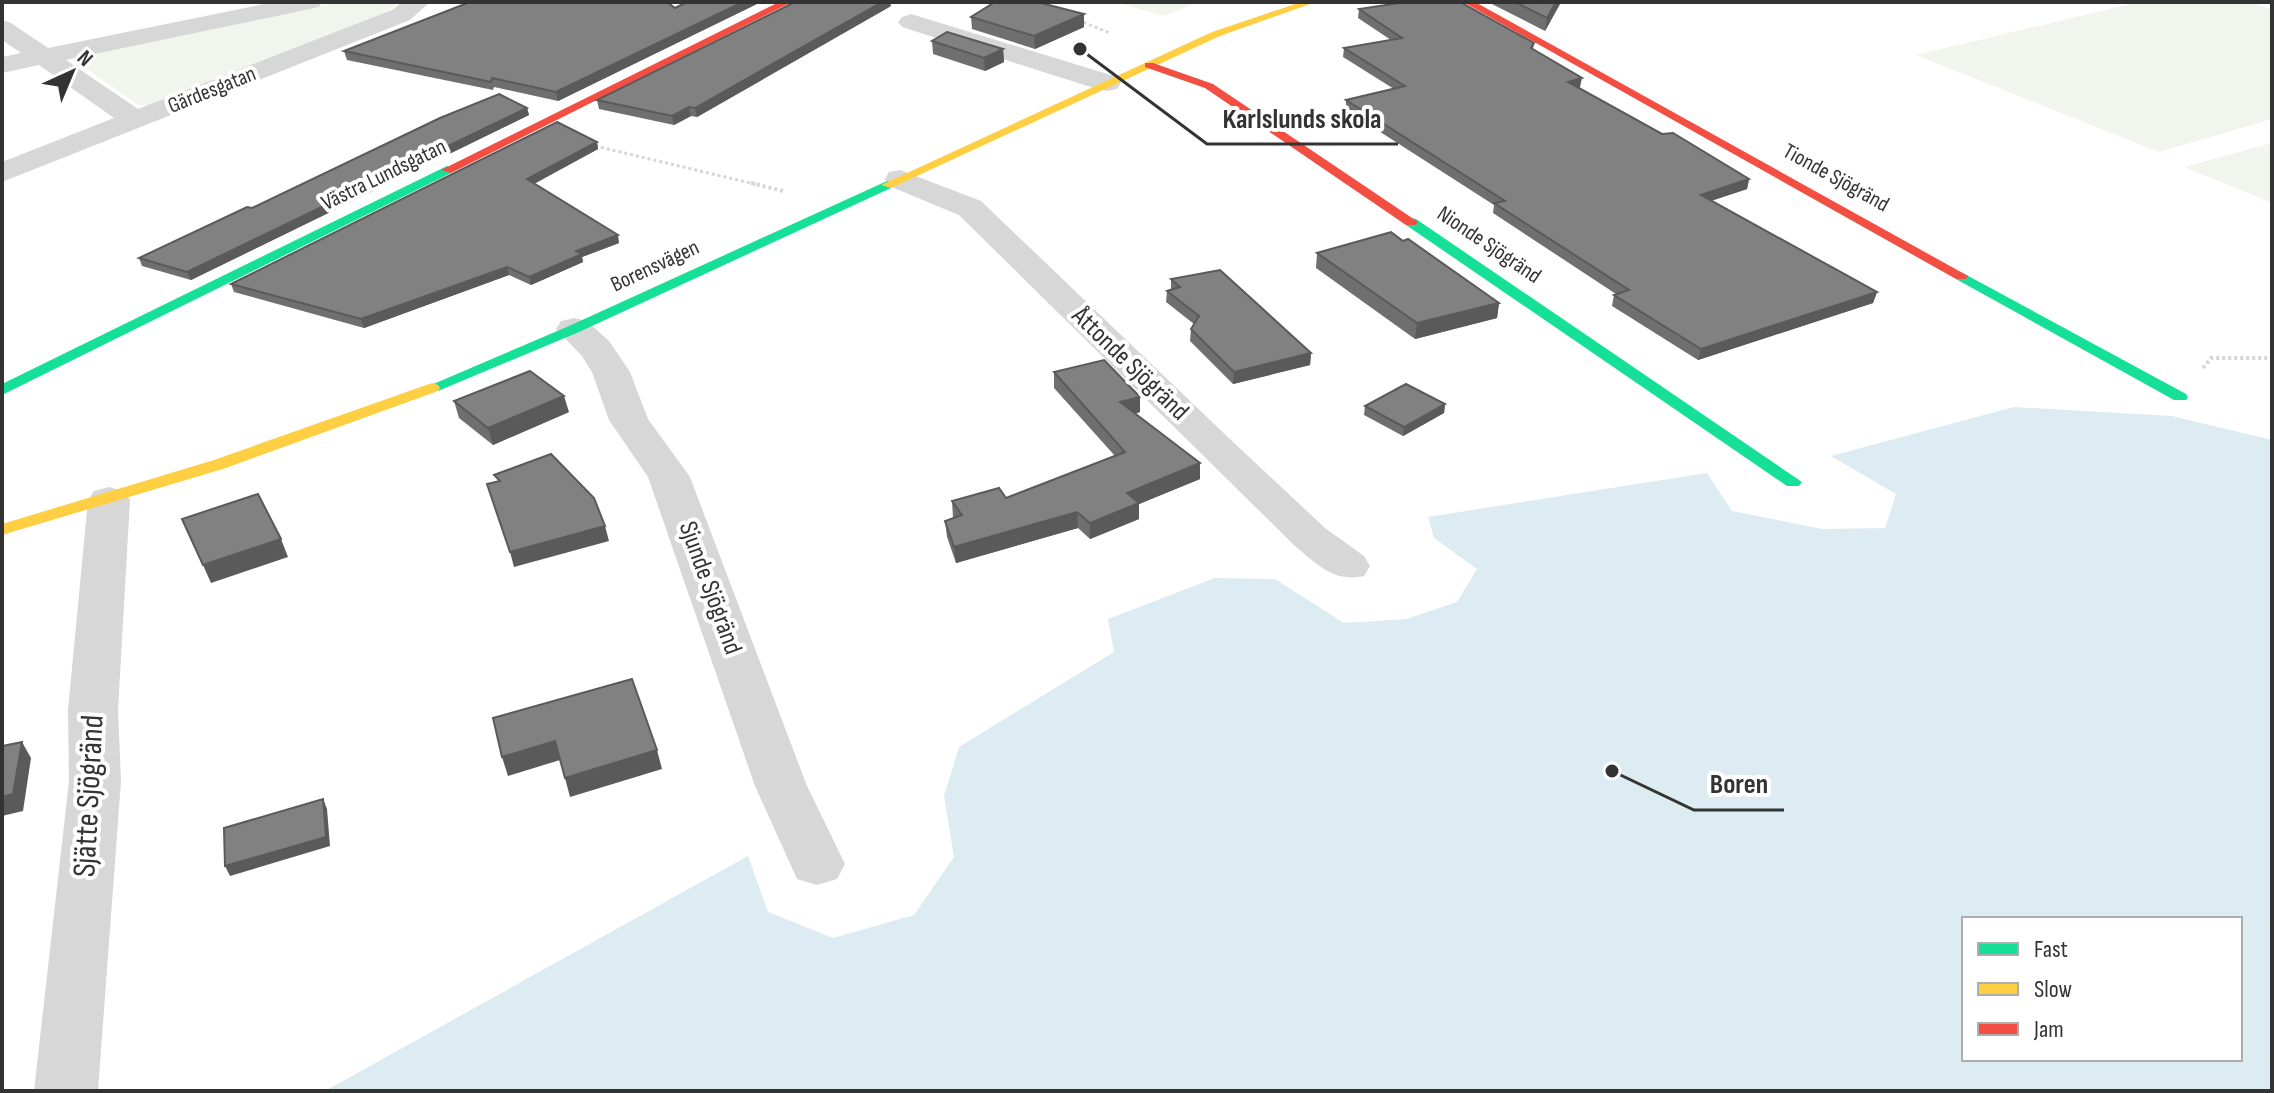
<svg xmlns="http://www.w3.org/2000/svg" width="2274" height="1093" viewBox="0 0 2274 1093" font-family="'Sofia Sans Condensed',sans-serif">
<rect width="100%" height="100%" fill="#fff"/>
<g fill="#f1f5ed">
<polygon points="338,2 399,2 384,15 150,105 138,105 78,63 83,56 95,52"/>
<polygon points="1126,2 1198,2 1164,16 1122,4"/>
<polygon points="2139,2 2250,2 2272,9 2272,119 2159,152 1916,55"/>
<polygon points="2272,143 2272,202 2270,202 2184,167"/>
</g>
<path fill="#ddebf3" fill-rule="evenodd" d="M 2014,407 L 2172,416 L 2272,440 L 2272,1091 L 325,1091 L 748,856 L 768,912 L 833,938 L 914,915 L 954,857 L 944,796 L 959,747 L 1114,652 L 1108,619 L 1215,578 L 1275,579 L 1344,623 L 1406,619 L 1457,602 L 1477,569 L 1434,538 L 1428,517 L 1707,473 L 1732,511 L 1822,529 L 1885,528 L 1896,494 L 1831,456 ZM 1964,919 L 2240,919 L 2240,1059 L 1964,1059 Z"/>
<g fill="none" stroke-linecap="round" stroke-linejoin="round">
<g stroke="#d6d6d6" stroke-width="3" stroke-dasharray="3 3" stroke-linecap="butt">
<polyline points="1078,20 1110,33"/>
<polyline points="595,146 759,185"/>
</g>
<g stroke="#d6d6d6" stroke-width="4" stroke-dasharray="3 3" stroke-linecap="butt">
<polyline points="751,183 783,191"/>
<polyline points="2203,368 2211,358 2272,358"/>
</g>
<g fill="#d7d7d7" fill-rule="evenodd">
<polygon points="274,2 322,2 319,7 310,9 66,60 138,109 392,10 402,2 430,2 410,20 2,182 2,162 114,118 39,65 2,73 2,57 21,53 2,40 2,20 11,23 48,48"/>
<polygon points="911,14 1117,77 1121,83 1117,89 1107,91 1097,89 902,27 898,22 902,17"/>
<path d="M 900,170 L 981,201 L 1232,441 L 1325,528 L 1364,556 L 1370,566 L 1364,576 C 1334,583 1317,564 1295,546 L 959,215 L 889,186 L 885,179 L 889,172 Z"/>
<polygon points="574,318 587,321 609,341 630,372 648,419 690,477 807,786 845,864 837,879 817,885 797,879 755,786 648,477 609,420 592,372 582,356 556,329 561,321"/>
<polygon points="109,487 124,491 130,500 118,710 121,781 98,1091 34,1091 69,781 68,710 88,500 94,491"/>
</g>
<g fill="#16e098" fill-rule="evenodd">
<polygon points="447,166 451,167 451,173 2,395 2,384"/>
<polygon points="887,181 891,182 891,188 579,332 438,391 426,391 424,388 569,326"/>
<polygon points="1411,218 1416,219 1802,482 1799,486 1787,486 1406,225 1406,219"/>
<polygon points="1961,272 2186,394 2188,397 2186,400 2174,400 1956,279 1956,273"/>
</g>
<g fill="#ffcf43" fill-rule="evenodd">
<polygon points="1301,2 1316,2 1220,36 891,188 881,185 1212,32"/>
<polygon points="432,383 438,385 440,388 438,391 226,468 2,535 2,524 214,460"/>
</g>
<g fill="#f24e42" fill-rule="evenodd">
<polygon points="779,2 792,2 451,173 441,170"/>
<polygon points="1463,2 1475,2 1968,276 1966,279 1956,279"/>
<polygon points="1145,63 1153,63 1213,84 1418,222 1416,225 1406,225 1205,88 1145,67"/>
</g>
</g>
<g fill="#6f6f6f">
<polygon points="687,2 761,2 558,101 494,87 493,90 347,60 344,51 675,8"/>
<polygon points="1488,2 1561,2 1545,31"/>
<polygon points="891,6 697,117 691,116 674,125 599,109 597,100"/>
<polygon points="1359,9 1534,43 1533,49 1580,87 1579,88 1662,134 1749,179 1747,189 1711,201 1877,292 1873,303 1698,360 1612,306 1614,295 1616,294 1493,213 1494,205 1346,110 1346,100 1394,89 1343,57 1344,48 1391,40 1358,18"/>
<polygon points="971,17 1084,27 1035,49 972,29"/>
<polygon points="932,41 1003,49 1004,62 985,71 933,54"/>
<polygon points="527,108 529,115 191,280 142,266 139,258 252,208"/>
<polygon points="597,142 598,149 534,184 619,243 582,257 583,262 531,285 509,275 364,328 234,292 231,284"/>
<polygon points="1317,253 1499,303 1497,318 1415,339 1316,268"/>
<polygon points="1171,279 1311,353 1310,365 1233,384 1190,341 1191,329 1194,324 1166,302 1167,291 1171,290"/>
<polygon points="1054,372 1140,397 1140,412 1135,414 1200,463 1200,479 1139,504 1139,519 1090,539 1078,528 956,563 947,537 945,521 953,518 952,501 1006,498 1115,456 1054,388"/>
<polygon points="454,401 569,412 493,445 459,418"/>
<polygon points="1445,404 1444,413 1403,436 1364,415 1365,406"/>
</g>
<g fill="#5a5a5a">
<polygon points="743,2 761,2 558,101 556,92"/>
<polygon points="882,2 890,2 891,6 697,117 695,108"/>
<polygon points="1556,2 1561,2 1545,31 1547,18"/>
<polygon points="1084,14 1084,27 1035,49 1034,36"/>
<polygon points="1003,49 1004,62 985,71 984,58"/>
<polygon points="1582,78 1580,87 1566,91 1568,82"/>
<polygon points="689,107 691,116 674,125 672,116"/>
<polygon points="527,108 529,115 191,280 187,272"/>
<polygon points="597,142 598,149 528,187 527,179"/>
<polygon points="1749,179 1747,189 1698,205 1701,195"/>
<polygon points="618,235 619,243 582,257 583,262 531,285 529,277 576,251"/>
<polygon points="507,267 509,275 364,328 361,319"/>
<polygon points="1877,292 1873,303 1698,360 1701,349"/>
<polygon points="1499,303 1497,318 1415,339 1417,323"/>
<polygon points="1311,353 1310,365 1233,384 1234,372"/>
<polygon points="564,396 569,412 493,445 488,428"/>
<polygon points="1140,397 1140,412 1120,418 1120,402"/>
<polygon points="1445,404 1444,413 1403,436 1404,427"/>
<polygon points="1200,463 1200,479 1139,504 1139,519 1090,539 1090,523 1127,493"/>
<polygon points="1077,512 1078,528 956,563 954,547"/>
<polygon points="605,526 609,541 514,567 510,552"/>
<polygon points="281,539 288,557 211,583 203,565"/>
<polygon points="555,741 560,760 508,776 502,757"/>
<polygon points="22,742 31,758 23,811 2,816 2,797"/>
<polygon points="657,750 662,769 570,797 565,778"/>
<polygon points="323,799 327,809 330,846 230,876 225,866"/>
</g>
<g fill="#818181" stroke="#5a5a5a" stroke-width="2">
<polygon points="470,2 667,2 675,8 687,2 743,2 556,92 492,78 491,82 344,51"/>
<polygon points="795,2 882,2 695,108 689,107 672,116 597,100"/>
<polygon points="995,2 1037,2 1084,14 1034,36 971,17"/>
<polygon points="1406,2 1460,2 1534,43 1531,48 1582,78 1568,82 1662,134 1673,133 1749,179 1701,195 1877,292 1701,349 1614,295 1629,290 1494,203 1505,201 1346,100 1405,86 1344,48 1402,38 1359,9"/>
<polygon points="1515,2 1556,2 1547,18"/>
<polygon points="947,32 1003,49 984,58 932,41"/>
<polygon points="499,94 527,108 187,272 139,258 247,207 252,208 440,118"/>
<polygon points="557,122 597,142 527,179 618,235 576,251 582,254 529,277 507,267 361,319 231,284"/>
<polygon points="1391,232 1403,241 1408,239 1499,303 1417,323 1317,253"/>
<polygon points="1220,270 1311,353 1234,372 1191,329 1199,316 1167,291 1180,287 1171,279"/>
<polygon points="1104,360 1140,397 1120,402 1200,463 1127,493 1139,503 1090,523 1077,512 954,547 945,521 962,515 952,501 999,488 1006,498 1125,452 1054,372"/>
<polygon points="530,371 564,396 488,428 454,401"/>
<polygon points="1406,384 1445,404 1404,427 1365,406"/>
<polygon points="551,454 594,498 605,526 510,552 487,484 500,481 494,475"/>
<polygon points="258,494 281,539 203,565 182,519"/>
<polygon points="632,679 657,750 565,778 555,741 502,757 493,718"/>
<polygon points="22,742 13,794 2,797 2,746"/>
<polygon points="323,799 326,837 225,866 224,828"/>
</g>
<g text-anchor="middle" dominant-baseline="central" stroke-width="8" stroke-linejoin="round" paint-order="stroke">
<g font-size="22" fill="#333" stroke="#fff">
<text transform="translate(212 90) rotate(-22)">Gärdesgatan</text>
<text transform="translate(384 175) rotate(-26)">Västra Lundsgatan</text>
<text transform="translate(1836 178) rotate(29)">Tionde Sjögränd</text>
<text transform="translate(1489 245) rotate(34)">Nionde Sjögränd</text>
<text transform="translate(655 266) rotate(-25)">Borensvägen</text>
</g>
<g font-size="26" fill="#333" stroke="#fff">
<text transform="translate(1130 364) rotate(44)">Åttonde Sjögränd</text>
<text transform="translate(710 588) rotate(70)">Sjunde Sjögränd</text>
</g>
<g font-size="32" fill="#333" stroke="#fff">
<text transform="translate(89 796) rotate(-87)">Sjätte Sjögränd</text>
</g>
</g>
<path fill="none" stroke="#333" stroke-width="3" d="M1080 49L1207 144H1398M1612 771L1694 810H1784"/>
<g fill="#333" stroke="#fff" stroke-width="3">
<circle cx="1080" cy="49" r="8"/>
<circle cx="1612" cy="771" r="8"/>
</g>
<g font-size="28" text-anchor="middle" font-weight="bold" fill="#333" stroke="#fff" stroke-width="8" stroke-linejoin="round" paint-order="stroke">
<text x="1302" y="128">Karlslunds skola</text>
<text x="1739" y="793">Boren</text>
</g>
<rect width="2274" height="1093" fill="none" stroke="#333333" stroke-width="8"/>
<rect x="1962" y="917" width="280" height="144" fill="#ffffff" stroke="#adadad" stroke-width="2"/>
<rect x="1978" y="943" width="40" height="12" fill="#16e098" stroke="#adadad" stroke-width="2"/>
<text x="2034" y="957" font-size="24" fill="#333333">Fast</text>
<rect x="1978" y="983" width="40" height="12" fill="#ffcf43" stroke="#adadad" stroke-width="2"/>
<text x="2034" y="997" font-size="24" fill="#333333">Slow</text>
<rect x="1978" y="1023" width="40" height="12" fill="#f24e42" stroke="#adadad" stroke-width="2"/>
<text x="2034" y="1037" font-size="24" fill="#333333">Jam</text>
<g transform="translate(72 72) rotate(44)" stroke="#ffffff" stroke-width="6" paint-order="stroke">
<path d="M0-6L14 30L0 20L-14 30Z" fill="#333333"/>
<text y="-12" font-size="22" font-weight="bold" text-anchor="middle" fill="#333333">N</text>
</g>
</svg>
